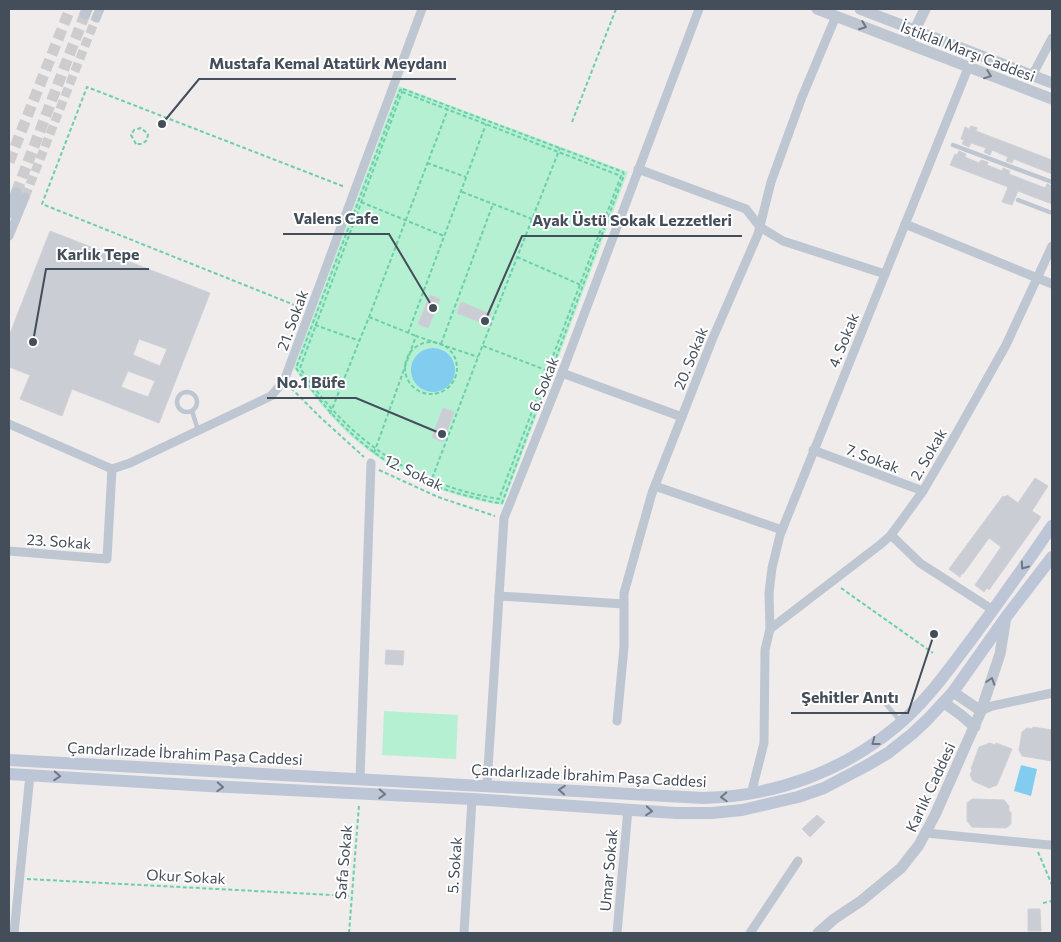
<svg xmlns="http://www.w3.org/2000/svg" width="1061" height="942" viewBox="0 0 1061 942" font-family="Commissioner,sans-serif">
<rect width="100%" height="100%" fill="#efeceb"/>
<g fill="#b6f0d3">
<path d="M 399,86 L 628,172 L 503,505 C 438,496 375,466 332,417 C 318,402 306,385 294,368 Z"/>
<polygon points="384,711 458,715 456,759 382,755"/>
</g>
<g fill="#81ccef">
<circle cx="433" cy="370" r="22"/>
<polygon points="1021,765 1037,769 1031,796 1014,791"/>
</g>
<g fill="#cbcdd4" stroke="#cfd1d8" fill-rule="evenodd">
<polygon points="971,126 977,128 976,131 1052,160 1052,178 1051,177 1052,174 1014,159 1012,163 1006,161 1008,157 992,150 990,155 984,152 986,148 971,143 969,147 962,144 964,140 961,139 965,127 969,129"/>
<polygon points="959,151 966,154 965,157 979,163 981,160 988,162 987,165 1002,171 1003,168 1010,171 1009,174 1045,188 1047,184 1052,186 1052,204 1018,191 1012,205 1002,202 1008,187 950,165 955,154 957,155"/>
<path d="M 50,231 L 210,293 L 159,423 L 72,389 L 62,416 L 20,399 L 30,375 L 9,367 L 9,336 ZM 139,339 L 167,349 L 160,366 L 133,355 ZM 128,371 L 155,381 L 148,397 L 121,387 Z"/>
<polygon points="430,295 440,299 428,328 418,324"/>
<polygon points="461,302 491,314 487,325 457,313"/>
<polygon points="443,408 454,412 443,442 432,437"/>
<polygon points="1035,478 1048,486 1032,511 1041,517 989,590 987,588 984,592 975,585 1001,547 989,538 963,574 962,573 960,577 949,569 1003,496 1005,497 1007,495 1018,503"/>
<polygon points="386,650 404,651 403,665 385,664"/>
<polygon points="1033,727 1052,730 1052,761 1022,756 1019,750 1022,732 1027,728 1032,729"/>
<polygon points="990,743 995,745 996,743 1012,749 997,785 989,788 973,781 970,775 972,770 971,769 979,747"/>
<polygon points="972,799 1004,800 1009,806 1009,812 1011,812 1011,824 1006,828 972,827 967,821 967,803"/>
<polygon points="817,815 825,822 810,837 802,829"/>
<polygon points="1028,909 1040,909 1041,931 1028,931"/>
</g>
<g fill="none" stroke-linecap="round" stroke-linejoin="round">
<polyline stroke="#cdccce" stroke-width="9" stroke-dasharray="9 4.5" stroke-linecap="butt" points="25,197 96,18"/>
<g stroke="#cdccce" stroke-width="11" stroke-dasharray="11 5.5" stroke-linecap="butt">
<polyline points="9,162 70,9"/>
<polyline points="16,193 85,14"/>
</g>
<g stroke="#6dcfaa" stroke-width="2" stroke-dasharray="4 2.5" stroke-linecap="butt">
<path d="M 403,89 L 623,172 L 624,175 L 502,503 C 491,503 479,498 468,496 C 391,477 340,432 296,368 L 400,90 Z"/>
<path d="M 402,92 L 621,176 L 499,499 C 413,485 348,440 300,368 Z"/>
<polyline points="572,122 616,9"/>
<polyline points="136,144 131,135 134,130 141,128 148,134 147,140 142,144 137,144"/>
<polyline points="427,163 466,177"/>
<polyline points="462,192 532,219"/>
<polyline points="361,202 444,236"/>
<polyline points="517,257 581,285"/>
<polyline points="302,308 42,204 87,87 345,187"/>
<polyline points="369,317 416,336"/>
<polyline points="315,325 360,341"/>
<polyline points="408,333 486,124"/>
<circle cx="431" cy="368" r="26"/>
<polyline points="441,344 493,204"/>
<polyline points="483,346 551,372"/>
<polyline points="291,388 320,417 364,457"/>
<polyline points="330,414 369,317 448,109"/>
<polyline points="374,453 416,336 478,357"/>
<polyline points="379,470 438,497 495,516"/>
<polyline points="430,484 478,357 560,148"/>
<polyline points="841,588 933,653"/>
<polyline points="1038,852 1052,885"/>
<polyline points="27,879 351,896"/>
<polyline points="1043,903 1052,901"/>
<polyline points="349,933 359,805"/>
</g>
<g stroke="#bec6d2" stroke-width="4.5">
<polyline points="953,145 1052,182"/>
<polyline points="1018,200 1052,213"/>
<circle cx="187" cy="402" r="10"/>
<polyline points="192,411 198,430"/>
<polyline points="880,697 900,721"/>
</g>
<g stroke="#bec6d2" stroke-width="9">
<polyline points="96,18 100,9"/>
<polyline points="1032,76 1052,38"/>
<polyline points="638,169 746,209 760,227 783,241 885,274"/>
<polyline points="905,224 1052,284"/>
<polyline points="9,236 25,197"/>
<polyline points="562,373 682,417"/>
<polyline points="9,424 112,469 130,463 271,396 284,381 422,9"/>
<polyline points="813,450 923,491"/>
<polyline points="655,486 782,530"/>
<polyline points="891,535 920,563 993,610"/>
<polyline points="9,551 107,559 112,469"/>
<polyline points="499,596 624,604"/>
<polyline points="770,629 881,544 891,535 923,491 947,450 1006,345 1052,246"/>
<polyline points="981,711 992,706 1052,693"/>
<polyline points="617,721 624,647 624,593 652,493 712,340 758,234 771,182 802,97 836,16"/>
<polyline points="360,779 371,463"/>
<polyline points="487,785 504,518 562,373 699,9"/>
<polyline points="751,794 764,743 765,650 770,629 769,593 772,568 780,535 968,68"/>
<polyline points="926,833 1050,845"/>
<polyline points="14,933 30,775"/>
<polyline points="464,933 472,799"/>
<polyline points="617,933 628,809"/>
<polyline points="750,933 798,861"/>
</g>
<g stroke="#bec6d2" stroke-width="11">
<polyline points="817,9 1052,99"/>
<polyline points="860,9 1052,83"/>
<polyline points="85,14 87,9"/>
<polyline points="912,36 925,9"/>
<polyline points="9,213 16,193"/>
<polyline points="953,692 981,711"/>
<polyline points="943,702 961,715 975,727"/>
<polyline points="818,933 834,919 861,901 901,868 919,845 935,815 981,711 1000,654 1006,617"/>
</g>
<g stroke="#bdc6d6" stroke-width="12">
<path d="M 9,760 L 703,798 C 775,796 842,772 897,726 C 927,701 948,670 971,640 C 999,602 1026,564 1052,526"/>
<polyline points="9,774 208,786 472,799 676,813 712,813 742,810 798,797 824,788 866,766 888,753 912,734 927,720 953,692 1006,617 1052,557"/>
</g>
</g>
<defs><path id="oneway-chevron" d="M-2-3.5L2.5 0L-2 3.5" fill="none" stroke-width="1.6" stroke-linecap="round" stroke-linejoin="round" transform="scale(1.25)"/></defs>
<g stroke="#6f7784">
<use href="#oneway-chevron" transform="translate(863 26) rotate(21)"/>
<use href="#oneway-chevron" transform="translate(988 75) rotate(21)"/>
<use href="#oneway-chevron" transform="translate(991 681) rotate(-72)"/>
</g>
<g stroke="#6e7785">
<use href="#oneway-chevron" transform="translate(1024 566) rotate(125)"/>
<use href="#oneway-chevron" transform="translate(875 742) rotate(143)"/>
<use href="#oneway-chevron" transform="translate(57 776) rotate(4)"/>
<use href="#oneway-chevron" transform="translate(220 787) rotate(3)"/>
<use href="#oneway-chevron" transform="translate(562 790) rotate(-176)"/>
<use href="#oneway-chevron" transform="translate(382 794) rotate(3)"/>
<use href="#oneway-chevron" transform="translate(724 797) rotate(177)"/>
<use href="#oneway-chevron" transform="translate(649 811) rotate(5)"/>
</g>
<g text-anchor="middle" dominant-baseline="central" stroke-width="4" stroke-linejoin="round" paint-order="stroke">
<g font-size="15" fill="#444d5a" stroke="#fff">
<text transform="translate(968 51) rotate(21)">İstiklal Marşı Caddesi</text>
<text transform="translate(292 320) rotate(-70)">21. Sokak</text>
<text transform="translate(843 340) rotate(-68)">4. Sokak</text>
<text transform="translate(690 358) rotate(-68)">20. Sokak</text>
<text transform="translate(543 384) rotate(-69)">6. Sokak</text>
<text transform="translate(928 454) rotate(-60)">2. Sokak</text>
<text transform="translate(873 458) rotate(21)">7. Sokak</text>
<text transform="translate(414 472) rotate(26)">12. Sokak</text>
<text transform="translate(59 541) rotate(4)">23. Sokak</text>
<text transform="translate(185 753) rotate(3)">Çandarlızade İbrahim Paşa Caddesi</text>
<text transform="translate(589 775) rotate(3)">Çandarlızade İbrahim Paşa Caddesi</text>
<text transform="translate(930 787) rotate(-65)">Karlık Caddesi</text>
<text transform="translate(343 862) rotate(-85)">Safa Sokak</text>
<text transform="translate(454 865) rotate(-86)">5. Sokak</text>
<text transform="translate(608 870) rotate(-85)">Umar Sokak</text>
<text transform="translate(186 876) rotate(3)">Okur Sokak</text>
</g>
</g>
<path fill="none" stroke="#444d5a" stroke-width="2" d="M162 124L199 79H456M433 308L389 234H283M485 321L522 236H742M33 342L46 269H149M442 434L356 398H267M934 634L908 713H791"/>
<g fill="#444d5a" stroke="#fff" stroke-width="2">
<circle cx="162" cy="124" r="5"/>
<circle cx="433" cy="308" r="5"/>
<circle cx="485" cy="321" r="5"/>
<circle cx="33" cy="342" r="5"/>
<circle cx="442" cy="434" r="5"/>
<circle cx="934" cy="634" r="5"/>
</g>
<g font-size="16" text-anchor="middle" font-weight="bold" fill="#444d5a" stroke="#fff" stroke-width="4" stroke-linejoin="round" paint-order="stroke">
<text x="328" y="69">Mustafa Kemal Atatürk Meydanı</text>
<text x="336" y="224">Valens Cafe</text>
<text x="632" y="226">Ayak Üstü Sokak Lezzetleri</text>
<text x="98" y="260">Karlık Tepe</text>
<text x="311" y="388">No.1 Büfe</text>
<text x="850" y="703">Şehitler Anıtı</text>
</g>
<rect width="1061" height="942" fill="none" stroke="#444d5a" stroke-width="20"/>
</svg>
